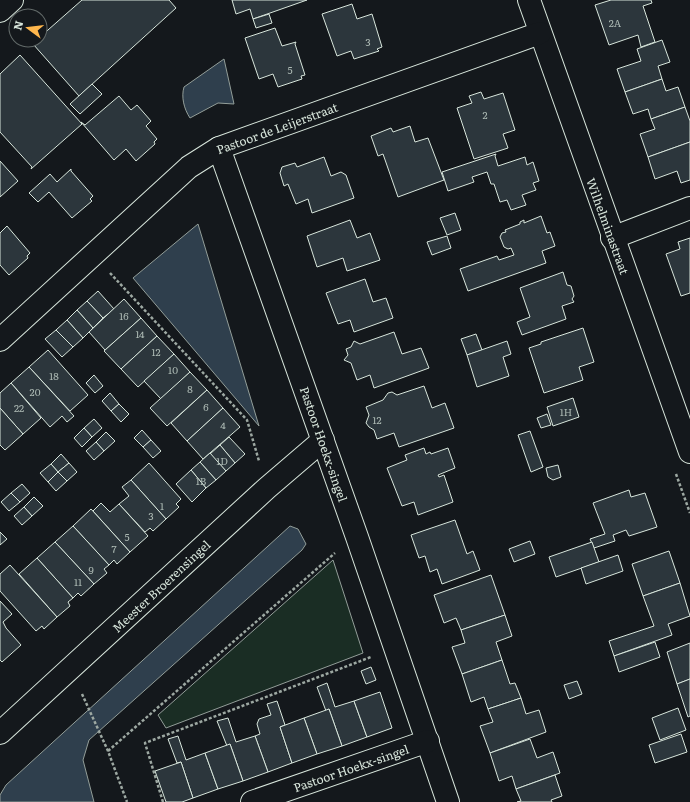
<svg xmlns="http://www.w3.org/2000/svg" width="690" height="802" viewBox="0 0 690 802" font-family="Literata,serif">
<rect width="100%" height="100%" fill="#14181c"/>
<polygon fill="#1a2d24" stroke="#939e99" points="333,560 363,653 166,728 158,715"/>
<g fill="#2f3f4d" stroke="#939e99">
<path d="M 224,59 L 234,104 L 218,103 L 190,118 C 184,109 181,97 184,87 Z"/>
<polygon points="198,224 259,426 133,278"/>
<polygon points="290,526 298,529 306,544 302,550 89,740 83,760 94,802 0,802 0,795 6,785"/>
</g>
<g fill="#2c363c" stroke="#d8e6dc">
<polygon points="82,0 169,0 176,8 79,96 33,44 40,40 40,37"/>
<polygon points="232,0 307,0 253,19 250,9 236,14"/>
<polygon points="651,0 652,3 643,6 655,42 641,47 638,35 609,45 595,5 611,0"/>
<polygon points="352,4 357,19 372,14 382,47 377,49 379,51 354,59 351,51 337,56 322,14"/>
<polygon points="269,14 272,23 256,28 253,19"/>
<polygon points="275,28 282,46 296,42 295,44 305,75 301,76 302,79 278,87 273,74 259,79 245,38"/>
<polygon points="662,40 670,62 658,66 662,79 625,92 617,69 641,61 637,49"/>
<polygon points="20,55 82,124 31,169 32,167 0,132 0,74"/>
<polygon points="662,79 666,91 678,87 685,107 651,119 648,109 633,114 625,92"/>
<polygon points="92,84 102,94 80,114 70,104"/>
<polygon points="481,92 484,99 503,93 515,130 503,134 508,148 474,159 457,108 472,103 469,96"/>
<polygon points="119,96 131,110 137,105 151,121 146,126 157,139 154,142 155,144 136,161 126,149 114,160 81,122 85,125"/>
<polygon points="685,107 690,121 690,142 648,157 640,134 655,129 651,119"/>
<polygon points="410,126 415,142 428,138 444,180 398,197 383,154 378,156 371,136 391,128 393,132"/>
<polygon points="690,142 690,180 681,183 677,171 655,179 648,157"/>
<polygon points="496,154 495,156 498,166 525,157 527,165 533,162 539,181 533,183 536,190 522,195 526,205 511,210 507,200 500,202 494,184 491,184 487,172 472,177 474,182 448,191 442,172"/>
<polygon points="324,157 331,176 341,172 346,175 354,198 312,213 308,199 296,204 288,184 284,186 280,173 282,167 295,163 297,167"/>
<polygon points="0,161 18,181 0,197"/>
<polygon points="71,169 71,171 93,196 90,199 92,201 72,218 49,192 38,202 29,193 50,174 57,182"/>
<polygon points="455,213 461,230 447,235 440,218"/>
<polygon points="541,216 547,233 550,232 555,246 542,251 546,263 468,291 460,269 497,256 499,260 514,255 511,248 508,249 504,247 500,237 502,233 506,232 505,230 520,224 520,222 524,220 524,223"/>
<polygon points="350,220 357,238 370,233 380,260 347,271 343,258 317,267 307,236"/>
<polygon points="7,226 30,253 27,256 28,258 9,275 0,265 0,233"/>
<polygon points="447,236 451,248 432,255 427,242"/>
<polygon points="690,238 690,293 681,296 666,254 680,249 678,242"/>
<polygon points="563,272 567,285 571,286 574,296 572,299 574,302 562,306 566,319 522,335 517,322 530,317 520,288"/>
<polygon points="365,279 373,302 386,298 393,318 354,332 350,320 338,324 326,293"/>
<polygon points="98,291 114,309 103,318 87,301"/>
<polygon points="124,299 141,318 105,350 89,332"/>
<polygon points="87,301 103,318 93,328 77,310"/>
<polygon points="77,310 93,328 83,338 67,320"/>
<polygon points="141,318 157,336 121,369 104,351"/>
<polygon points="67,320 83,338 73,347 56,330"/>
<polygon points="583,328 594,362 579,367 583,380 544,393 529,348 541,344 541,342"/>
<polygon points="56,330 73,347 62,357 45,339"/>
<polygon points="394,332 402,354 421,348 429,368 374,388 370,375 357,380 351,363 344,360 348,355 346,349 351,347 354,341 360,344"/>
<polygon points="476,334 482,350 467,355 461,339"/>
<polygon points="157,336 174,354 138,387 121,369"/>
<polygon points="507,341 511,354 503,357 509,376 477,387 467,355"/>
<polygon points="48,350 88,395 70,411 29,367"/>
<polygon points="174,354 190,372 161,399 144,381"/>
<polygon points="29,367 74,416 67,422 62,416 50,427 11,383"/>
<polygon points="190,372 207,390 167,426 150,408"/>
<polygon points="94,375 103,386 95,393 86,383"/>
<polygon points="11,383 41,418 23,434 0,408 0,393"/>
<polygon points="424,386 432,408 445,403 454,428 399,447 394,433 377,439 374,430 369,427 366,423 369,415 366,407 383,400 388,393 392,392 397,395"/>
<polygon points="207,390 223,408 187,441 171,423"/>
<polygon points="110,393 119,404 111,411 102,401"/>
<polygon points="573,398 579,417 553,426 547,407"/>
<polygon points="119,404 129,414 121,422 111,411"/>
<polygon points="0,408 23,434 5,450 0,445"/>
<polygon points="223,408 240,427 203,459 187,441"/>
<polygon points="547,414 551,425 541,428 537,418"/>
<polygon points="94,419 102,428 92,437 84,428"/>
<polygon points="84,428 92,437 82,447 74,438"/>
<polygon points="142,430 151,440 143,447 134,438"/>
<polygon points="530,431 543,467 531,472 518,435"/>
<polygon points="106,432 115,441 104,451 96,442"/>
<polygon points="229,437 245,454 235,463 220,445"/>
<polygon points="151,440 161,451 153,458 143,447"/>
<polygon points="96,442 104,451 94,460 86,451"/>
<polygon points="220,445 235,463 226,471 210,454"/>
<polygon points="424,448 426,454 430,452 431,454 448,448 455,468 438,475 439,477 444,475 453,502 418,515 414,502 402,506 387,468 407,460 405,455"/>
<polygon points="210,453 226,471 216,480 200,462"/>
<polygon points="61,454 69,463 58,472 51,464"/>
<polygon points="200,462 216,480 206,488 191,470"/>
<polygon points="69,463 77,472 67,481 58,472"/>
<polygon points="149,463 181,499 176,504 179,507 166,519 131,480"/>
<polygon points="51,464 58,472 48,482 40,473"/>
<polygon points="558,465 561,477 553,480 548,477 546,468"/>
<polygon points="191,470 206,488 192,502 176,484"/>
<polygon points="58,472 67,481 56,491 48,482"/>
<polygon points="131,480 166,519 153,531 150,528 145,532 119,504 129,496 122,487"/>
<polygon points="22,484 30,493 20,502 11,493"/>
<polygon points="629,490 631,497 645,493 657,527 629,536 626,530 613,535 615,541 594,548 590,539 605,534 593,503"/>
<polygon points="11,493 20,502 9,511 1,502"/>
<polygon points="34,497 43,506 32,516 24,507"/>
<polygon points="101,503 110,512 119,504 148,536 130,552 93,511"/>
<polygon points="24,507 32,516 22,525 14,516"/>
<polygon points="91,509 130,552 117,564 114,560 109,565 73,526"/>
<polygon points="455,520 467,554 473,551 480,570 442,584 437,569 430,572 425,556 419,558 411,535"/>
<polygon points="73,526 109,565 104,569 107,573 94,584 55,542"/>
<polygon points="0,532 7,539 0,545"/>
<polygon points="530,541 535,554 514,562 509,549"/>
<polygon points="55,542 94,584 81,596 78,593 73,598 37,558"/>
<polygon points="592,542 599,562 556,577 549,557"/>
<polygon points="669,551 680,583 643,596 632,564"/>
<polygon points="618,555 623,571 586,584 581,568"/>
<polygon points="37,558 73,598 68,602 70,606 57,617 19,574"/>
<polygon points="10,565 57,617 44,629 42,626 36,631 0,591 0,574"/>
<polygon points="491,575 505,615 461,630 456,618 444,623 434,595"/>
<polygon points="680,583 690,616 668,624 672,635 614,656 609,641 654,626 643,596"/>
<polygon points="0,601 12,614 3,622 6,628 21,645 2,662 0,660"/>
<polygon points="505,615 512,636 496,642 502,660 462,674 452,647 465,643 461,630"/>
<polygon points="655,642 660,657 619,672 614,656"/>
<polygon points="690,643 690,679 677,684 667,652"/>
<polygon points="502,660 510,684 515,683 521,698 488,709 484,697 471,702 462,674"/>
<polygon points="371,667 376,680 366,684 361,671"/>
<polygon points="690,679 690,716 688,717 677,684"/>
<polygon points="577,681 582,694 569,699 564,685"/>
<polygon points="327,683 335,707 354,701 367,737 342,746 329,709 326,711 317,687"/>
<polygon points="380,692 392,728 367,737 354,701"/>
<polygon points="521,698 526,714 539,710 546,732 490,753 480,726 493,722 488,709"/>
<polygon points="277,701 285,725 280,727 292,763 268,772 255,736 260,734 257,724 259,719 271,715 267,704"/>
<polygon points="678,708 686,730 660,740 652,718"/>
<polygon points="329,709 342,746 317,754 304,718"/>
<polygon points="228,718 236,742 255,736 268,772 243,781 230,744 227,746 217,721"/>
<polygon points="304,718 317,754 292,763 280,727"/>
<polygon points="681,734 687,752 655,763 649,745"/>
<polygon points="178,736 186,760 205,753 218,789 193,798 181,762 177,763 168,739"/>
<polygon points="530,739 537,758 553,752 560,773 516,789 512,776 499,781 490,753"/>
<polygon points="230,744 243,781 218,789 205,753"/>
<polygon points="181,762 193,798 182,802 166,802 155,771"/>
<polygon points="555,775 562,796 551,800 552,802 517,802 521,801 516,789"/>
</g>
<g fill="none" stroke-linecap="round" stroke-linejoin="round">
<g stroke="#d8e6dc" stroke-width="24">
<g id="street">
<polyline points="529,0 690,452"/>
<polyline points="0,11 12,0"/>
<polyline points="219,148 357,537 448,802"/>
<polyline points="612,238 690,208"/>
<polyline points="0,340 189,167 219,148 540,33"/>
<polyline points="0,733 267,488 323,440"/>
<polyline points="252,802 428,741"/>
</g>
</g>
<g stroke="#9da8a2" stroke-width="2.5" stroke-dasharray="3 2" stroke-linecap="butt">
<polyline points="110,273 247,420 259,461"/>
<polyline points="676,474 690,513"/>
<polyline points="82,694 108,751 127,802"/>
<polyline points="108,751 335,553"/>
<polyline points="163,802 145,743 371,657"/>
</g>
<use href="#street" stroke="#14181c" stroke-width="22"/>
</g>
<g text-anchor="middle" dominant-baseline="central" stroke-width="3" stroke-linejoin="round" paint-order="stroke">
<g font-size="10" fill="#adbab4">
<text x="615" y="22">2A</text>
<text x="368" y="41">3</text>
<text x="290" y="69">5</text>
<text x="485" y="114">2</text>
<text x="124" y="315">16</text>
<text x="140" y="333">14</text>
<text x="156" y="351">12</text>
<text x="173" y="369">10</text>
<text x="54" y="375">18</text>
<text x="190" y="388">8</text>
<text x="35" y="391">20</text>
<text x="206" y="406">6</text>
<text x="19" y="407">22</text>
<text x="566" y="411">1H</text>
<text x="377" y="419">12</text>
<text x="223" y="424">4</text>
<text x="222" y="460">1D</text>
<text x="201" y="480">1B</text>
<text x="162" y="505">1</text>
<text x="151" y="515">3</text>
<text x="127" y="536">5</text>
<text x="114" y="548">7</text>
<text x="91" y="569">9</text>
<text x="78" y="581">11</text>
</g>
<g font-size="12" fill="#d8e6dc" stroke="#14181c">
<text transform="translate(277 128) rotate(-20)">Pastoor de Leijerstraat</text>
<text transform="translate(608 226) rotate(70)">Wilhelminastraat</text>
<text transform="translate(324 444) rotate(71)">Pastoor Hoekx-singel</text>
<text transform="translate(161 586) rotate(-43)">Meester Broerensingel</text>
<text transform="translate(351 768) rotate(-19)">Pastoor Hoekx-singel</text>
</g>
</g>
<g transform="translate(28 28) rotate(285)"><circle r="19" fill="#14181c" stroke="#626a69"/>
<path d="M0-3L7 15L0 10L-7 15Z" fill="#ffb74d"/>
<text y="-6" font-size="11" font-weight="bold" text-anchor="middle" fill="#d8e6dc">N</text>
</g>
</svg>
